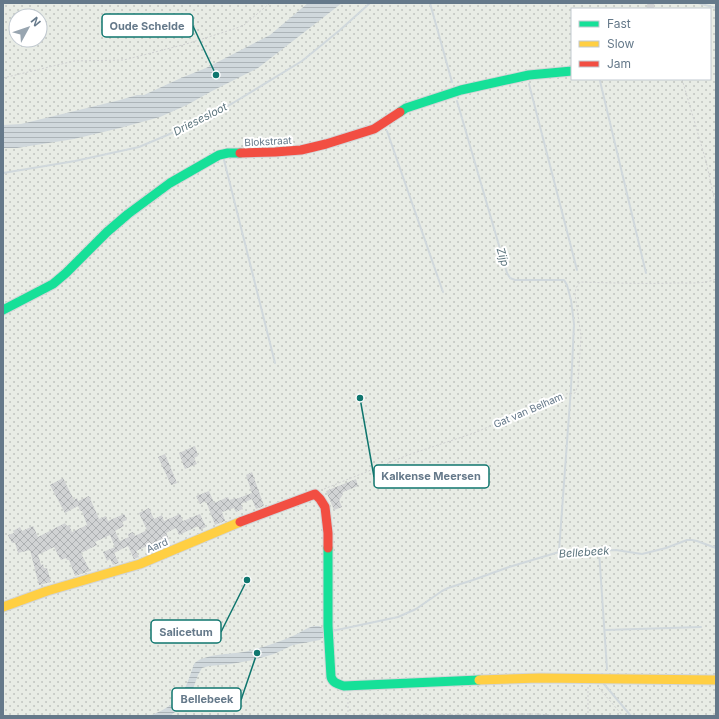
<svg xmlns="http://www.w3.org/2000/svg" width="719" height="719" viewBox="0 0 719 719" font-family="Inter,sans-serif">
<defs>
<pattern id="park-dots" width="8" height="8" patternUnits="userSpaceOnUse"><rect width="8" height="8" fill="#e8ece5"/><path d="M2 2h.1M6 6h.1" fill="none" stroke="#c0c4bf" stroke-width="1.8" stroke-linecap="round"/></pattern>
<pattern id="water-rules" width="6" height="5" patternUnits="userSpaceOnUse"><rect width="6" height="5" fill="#d0d8dc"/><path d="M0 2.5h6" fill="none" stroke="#acb4b8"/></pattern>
<pattern id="building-cross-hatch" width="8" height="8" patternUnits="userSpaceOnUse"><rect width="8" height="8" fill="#d1d3d4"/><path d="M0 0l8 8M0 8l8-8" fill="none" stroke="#adb0b2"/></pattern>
</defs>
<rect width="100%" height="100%" fill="#f8f8f7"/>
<path fill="url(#park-dots)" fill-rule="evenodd" d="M 3,3 L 716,3 L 716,716 L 3,716 ZM 572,9 L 710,9 L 710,79 L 572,79 ZM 16,16 L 40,16 L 40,40 L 16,40 Z"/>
<g fill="url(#water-rules)">
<polygon points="308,3 342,3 258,68 212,91 187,105 160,117 120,128 74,139 17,148 3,148 3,125 21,124 120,100 137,95 144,95 181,78 206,68 270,35"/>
<path d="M 315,626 L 319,626 L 325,629 L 326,636 L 320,640 L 293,645 L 274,654 L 253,660 L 231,664 L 209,666 L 202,668 L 198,675 L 190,697 L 180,708 L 170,716 L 149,716 C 160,712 172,706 180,696 C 186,690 191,672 194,664 C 202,654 232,654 244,652 C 262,648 279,642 295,635 C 302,632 307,627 315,626 Z"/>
</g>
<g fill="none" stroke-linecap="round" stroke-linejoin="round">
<g stroke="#d0d8dc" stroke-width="2">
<polyline points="430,3 452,82"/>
<polyline points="698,3 716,8"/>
<polyline points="600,81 646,273"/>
<polyline points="529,84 577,270"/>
<polyline points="457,101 507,273 510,278 515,280 564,280 567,285 571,300 574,324 571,388 559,551"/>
<polyline points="387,131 443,292"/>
<polyline points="224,160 275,363"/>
<polyline points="3,173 75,161 139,147 198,122 233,103 302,61 340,30 370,3"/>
<polyline points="599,551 607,669"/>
<polyline points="605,630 701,627"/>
<polyline points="332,631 398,617 416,609 442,591 448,588 473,580 509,567 559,552 616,550 642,554 666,548 687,540 692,540 697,541 716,548"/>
<polyline points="604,684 631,716"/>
</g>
</g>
<g fill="url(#building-cross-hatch)">
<polygon points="195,446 198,456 194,458 197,464 185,469 179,453"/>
<polygon points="165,454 177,483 171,485 158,457"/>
<polygon points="406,465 406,466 408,466 408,480 396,481 395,466"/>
<polygon points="252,472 264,506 256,509 252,499 241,504 243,509 236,512 234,508 222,512 225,521 215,525 206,501 200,504 196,496 209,491 214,503 228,497 229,500 236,498 236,499 252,493 246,475"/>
<polygon points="63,478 74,500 77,498 78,501 89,496 99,519 106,516 108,521 124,514 127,520 122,522 124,526 115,531 120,541 129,537 128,534 133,532 135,536 147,530 139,513 149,508 154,519 162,515 164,521 180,514 183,521 200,514 206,527 200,530 198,526 179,535 176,528 166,533 169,539 164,541 163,539 136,551 139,557 134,559 128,546 114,553 119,563 113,565 110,559 107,561 103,552 115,547 110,535 95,542 97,545 81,553 90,571 75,576 69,560 67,560 66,558 61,560 54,547 38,555 41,565 43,564 44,568 47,568 51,582 39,585 30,550 18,553 15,542 12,543 8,535 14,533 13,531 20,527 22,531 33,526 38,537 65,523 67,526 69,525 72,532 87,525 82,511 80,511 78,506 65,513 50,485"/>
<polygon points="356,479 358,486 343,492 342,496 339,500 342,507 334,510 326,491"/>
</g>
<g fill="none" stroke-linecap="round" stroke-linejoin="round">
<g stroke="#d3d5d7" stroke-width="11">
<g id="fast">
<polyline points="400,112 406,108 461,90 529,75 572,71"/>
<polyline points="3,310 53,284 66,273 107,232 128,214 170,183 219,155 228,153 240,153"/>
<path d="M 328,548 L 328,626 L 331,677 C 333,683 338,684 344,686 L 479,680"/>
</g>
</g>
<g stroke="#d3d5d7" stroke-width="11">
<g id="slow">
<polyline points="3,607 47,591 140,564 240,522"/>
<polyline points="479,680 539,678 716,680"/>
</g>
</g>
<g stroke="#d3d5d7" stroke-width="11">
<g id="jam">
<polyline points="240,153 275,152 301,150 326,144 374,129 400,112"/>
<polyline points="240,522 315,494 320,499 325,507 328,533 328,548"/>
</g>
</g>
<g stroke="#cecfd0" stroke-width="1" stroke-dasharray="2 2" stroke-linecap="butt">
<polyline points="3,78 74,61 124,60 186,44 234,29 244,25 270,3"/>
<polyline points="682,79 706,161 716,207"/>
<path d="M 324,489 L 408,455 L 474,433 L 566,394 L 575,393 L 578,385 L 581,336 L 575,294 L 576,288 L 580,282 C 612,283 644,284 676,283 C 689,283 705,284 716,279"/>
<polyline points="588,687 588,716"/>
<polyline points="599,688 623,716"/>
<polyline points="348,716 348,695"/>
<polyline points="351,716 360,715 538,714 560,716"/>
</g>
<polyline stroke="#d0d2d2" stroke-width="7" points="650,9 651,3"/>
<use href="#fast" stroke="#16e098" stroke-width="9"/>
<use href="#slow" stroke="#ffcf43" stroke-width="9"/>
<use href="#jam" stroke="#f24e42" stroke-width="9"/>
</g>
<g text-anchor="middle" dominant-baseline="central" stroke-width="4" stroke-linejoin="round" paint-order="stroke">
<g font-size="10" fill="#65798a" stroke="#fff">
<text transform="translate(268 141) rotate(-3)">Blokstraat</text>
<text transform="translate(528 410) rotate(-23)">Gat van Belham</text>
<text transform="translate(157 545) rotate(-22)">Aard</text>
</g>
<g font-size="11" font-style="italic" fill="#5c757e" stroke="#fff">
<text transform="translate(200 119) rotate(-27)">Driesesloot</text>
<text transform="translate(503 257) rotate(73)">Zijp</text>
<text transform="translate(584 552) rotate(-4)">Bellebeek</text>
</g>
</g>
<path fill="none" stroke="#0f766e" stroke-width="1.5" d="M216 75L193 26M360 398L374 477M247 580L221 632M257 653L241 700"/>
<g fill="#0f766e" stroke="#fff" stroke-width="1.5">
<circle cx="216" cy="75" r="4"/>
<circle cx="360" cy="398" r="4"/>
<circle cx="247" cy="580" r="4"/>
<circle cx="257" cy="653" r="4"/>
</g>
<g fill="#fff" stroke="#0f766e" stroke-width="1.5">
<rect x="102" y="14" width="91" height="23" rx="4"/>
<rect x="374" y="465" width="115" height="23" rx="4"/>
<rect x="151" y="620" width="70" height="23" rx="4"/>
<rect x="172" y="688" width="69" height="23" rx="4"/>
</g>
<g font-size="11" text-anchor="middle" font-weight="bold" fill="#65798a">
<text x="147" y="30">Oude Schelde</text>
<text x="431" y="480">Kalkense Meersen</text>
<text x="186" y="636">Salicetum</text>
<text x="207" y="703">Bellebeek</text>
</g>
<rect width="719" height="719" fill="none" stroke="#65798a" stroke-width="8"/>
<rect x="571" y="8" width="140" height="72" fill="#ffffff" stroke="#c1c9d0"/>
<rect x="579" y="21" width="20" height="6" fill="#16e098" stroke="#c1c9d0"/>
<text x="607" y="28" font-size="12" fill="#65798a">Fast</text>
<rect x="579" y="41" width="20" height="6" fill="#ffcf43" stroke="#c1c9d0"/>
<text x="607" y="48" font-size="12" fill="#65798a">Slow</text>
<rect x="579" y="61" width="20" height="6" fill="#f24e42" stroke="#c1c9d0"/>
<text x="607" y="68" font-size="12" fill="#65798a">Jam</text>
<g transform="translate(28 28) rotate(50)"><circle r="19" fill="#ffffff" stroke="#c1c9d0"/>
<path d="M0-3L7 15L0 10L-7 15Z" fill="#98a5b0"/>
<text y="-6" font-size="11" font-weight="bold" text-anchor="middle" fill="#65798a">N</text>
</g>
</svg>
